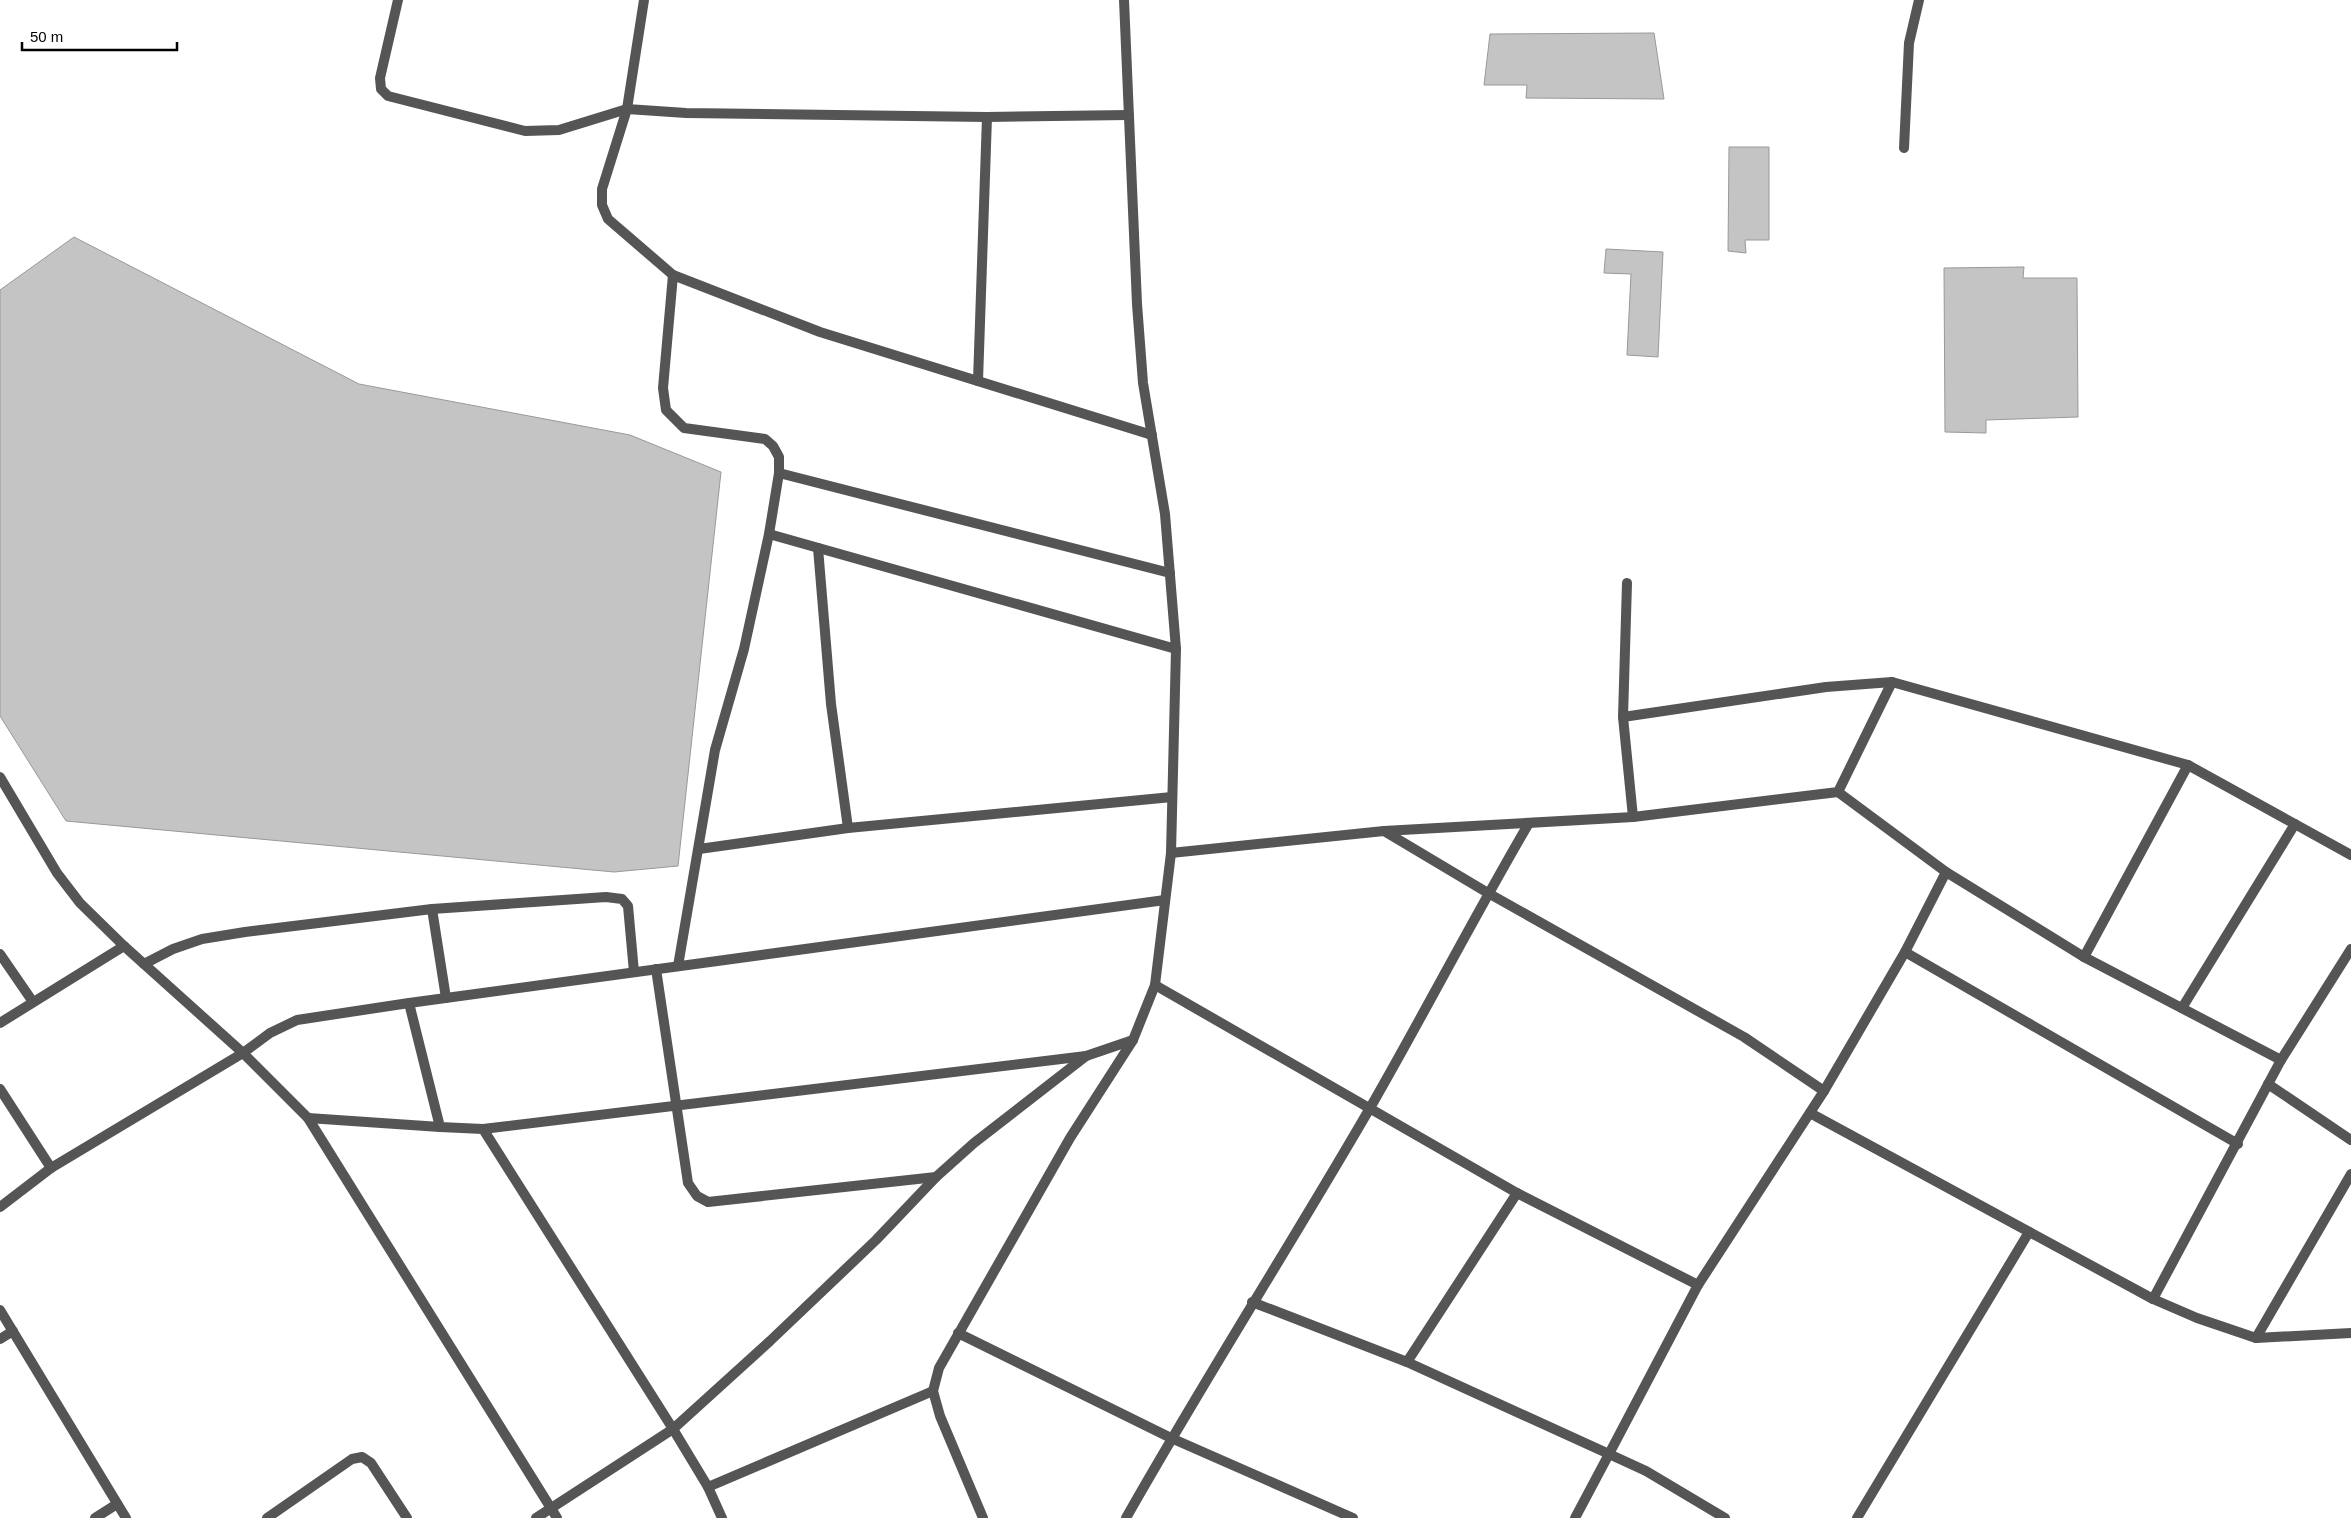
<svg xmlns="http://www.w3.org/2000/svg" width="2351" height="1518" viewBox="0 0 2351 1518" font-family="Arial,sans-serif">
<rect width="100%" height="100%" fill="#fff"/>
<g fill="#c4c4c4" stroke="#999">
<polygon points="1654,33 1664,99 1526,98 1527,85 1484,85 1490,34"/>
<polygon points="1729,147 1769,147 1769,240 1745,240 1746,253 1728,251"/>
<polygon points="74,237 359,384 630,435 721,472 678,866 614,872 66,821 0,716 0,290"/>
<polygon points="1606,249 1663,252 1658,357 1627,355 1631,274 1604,273"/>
<polygon points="2024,267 2023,278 2077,278 2078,417 1986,420 1986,433 1945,432 1944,268"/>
</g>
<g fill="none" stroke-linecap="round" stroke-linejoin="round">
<g stroke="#555" stroke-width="10">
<polyline points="398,0 380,78 381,89 388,96 525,131 559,130 627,109"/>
<polyline points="1904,148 1909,43 1919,0"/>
</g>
<g stroke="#555" stroke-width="10">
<polyline points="644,0 627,109 686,113 987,117 1129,115"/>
<polyline points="627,109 602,189 602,205 608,219 673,275 820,332 1152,435"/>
<polyline points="673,275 663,388 666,410 684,428 765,439 773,446 779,457 779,473 769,534 744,649 715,750 678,966"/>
<polyline points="978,381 987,117"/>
<polyline points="779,473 1170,573"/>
<polyline points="769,534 1176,649"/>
<polyline points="818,548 831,704 848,828"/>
<polyline points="1627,583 1623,717 1633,817"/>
<polyline points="1623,717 1826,687 1892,682"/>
<polyline points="0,777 57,873 80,903 124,946 243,1053 308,1118 557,1518"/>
<polyline points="1838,792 1946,872 2084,957 2281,1060 2351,949"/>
<polyline points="1384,831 1633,817 1838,792 1892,682 2188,765"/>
<polyline points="699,849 848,828 1172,797"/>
<polyline points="1171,853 1384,831 1488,893 1744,1037 1824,1091"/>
<polyline points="432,909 446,998"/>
<polyline points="1905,952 2238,1144"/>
<polyline points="0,954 33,1002"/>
<polyline points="2084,957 2188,765 2351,855"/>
<polyline points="144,964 173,949 202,939 245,932 432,909 606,897 622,899 628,906 634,972"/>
<polyline points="656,969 688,1183 697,1196 708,1202 936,1177"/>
<polyline points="1155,985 1517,1193 1698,1285 1824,1091 1905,952 1946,872"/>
<polyline points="2182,1008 2295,824"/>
<polyline points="0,1023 124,946"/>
<polyline points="2268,1084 2351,1140"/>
<polyline points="0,1089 51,1168 243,1053 270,1033 297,1020 409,1003"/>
<polyline points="1810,1113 2153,1299 2197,1318 2256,1338 2351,1174"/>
<polyline points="308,1118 440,1127"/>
<polyline points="483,1129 1086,1056 1133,1040"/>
<polyline points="0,1207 51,1168"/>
<polyline points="2153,1299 2281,1060"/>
<polyline points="1252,1302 1407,1362 1609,1454 1698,1285"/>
<polyline points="0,1310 126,1518"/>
<polyline points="958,1333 1171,1438 1353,1518"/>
<polyline points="2256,1338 2351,1333"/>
<polyline points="0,1339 13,1331"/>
<polyline points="1407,1362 1517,1193"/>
<polyline points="708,1487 933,1391"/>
<polyline points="95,1518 117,1504"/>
<polyline points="267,1518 352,1459 362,1457 371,1463 407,1518"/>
<polyline points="536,1518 673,1429 770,1341 876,1240 936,1177 974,1143 1086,1056"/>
<polyline points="722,1518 708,1487 673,1429 483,1129 440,1127 409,1003 1165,900"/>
<polyline points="983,1518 940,1416 933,1391 939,1368 1070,1138 1133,1040 1155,985 1171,853 1176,649 1165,514 1143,383 1137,304 1124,0"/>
<path d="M 1126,1518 C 1204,1380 1290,1246 1370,1108 C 1424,1014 1474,917 1529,823"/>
<polyline points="1575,1518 1609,1454 1646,1471 1725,1518"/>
<polyline points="1857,1518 2029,1232"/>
</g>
</g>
<path d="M22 42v8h155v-8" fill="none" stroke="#000000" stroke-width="2.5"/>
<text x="30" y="42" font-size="15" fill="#000000" stroke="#ffffff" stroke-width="4" paint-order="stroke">50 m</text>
</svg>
